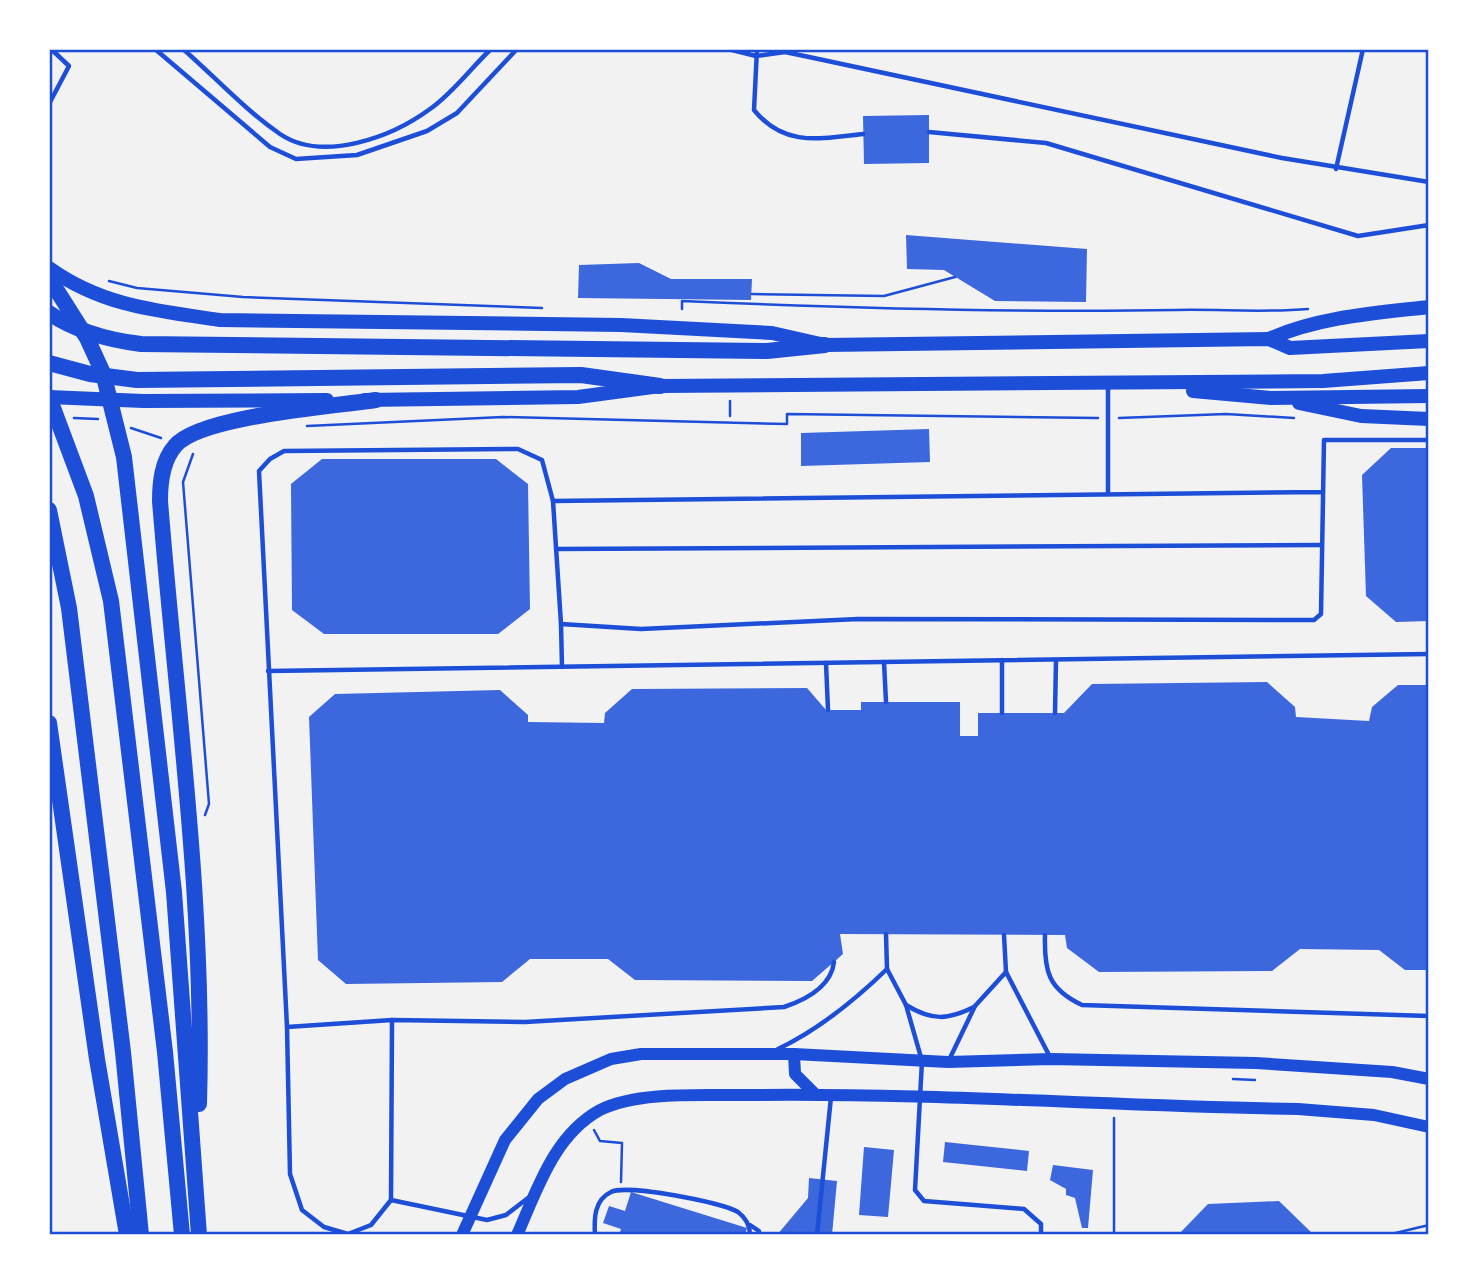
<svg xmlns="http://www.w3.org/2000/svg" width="1478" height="1284" viewBox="0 0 1478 1284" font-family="'Archivo Narrow',sans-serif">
<rect width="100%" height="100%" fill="#f2f2f2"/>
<g fill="#3d67dc">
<polygon points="929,115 929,163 864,164 863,116"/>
<polygon points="906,235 1087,249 1086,302 995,301 944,270 907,269"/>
<polygon points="639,263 671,279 752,279 751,300 578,298 579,265"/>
<polygon points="929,429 930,462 801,466 801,433"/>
<polygon points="1391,448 1429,448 1429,621 1396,622 1366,596 1362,475"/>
<polygon points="322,459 496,459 528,484 530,609 498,634 324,634 292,610 291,484"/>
<polygon points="1267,682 1295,707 1296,717 1369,721 1372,707 1398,685 1429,685 1429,970 1405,970 1379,950 1300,949 1272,971 1099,972 1067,948 1065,935 840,934 843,954 812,981 635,980 608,959 530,959 502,982 346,984 318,960 309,717 335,694 500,690 528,715 528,722 604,723 605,713 632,689 807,688 826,710 861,710 861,702 960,702 960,736 978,736 978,713 1064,713 1092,684"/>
<polygon points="945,1142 1029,1151 1027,1171 943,1162"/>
<polygon points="864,1147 894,1150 888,1217 859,1215"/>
<polygon points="1053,1165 1093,1170 1088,1228 1082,1228 1075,1198 1066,1195 1066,1189 1050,1180"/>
<polygon points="809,1178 837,1181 832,1235 777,1235 808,1198"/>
<polygon points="631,1192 747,1228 745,1235 619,1235 621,1229 603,1223 609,1206 625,1211"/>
<polygon points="1279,1201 1314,1235 1178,1235 1208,1204"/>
</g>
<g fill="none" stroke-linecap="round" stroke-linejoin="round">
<g stroke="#1d4ed8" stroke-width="2.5">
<polyline points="109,281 137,288 243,297 542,308"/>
<polyline points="752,294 884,296 955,277"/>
<path d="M 682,309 L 682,301 C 846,308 1011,313 1176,310 C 1220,309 1264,313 1308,309"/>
<polyline points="730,401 730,416"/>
<polyline points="74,418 98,419"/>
<polyline points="1119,418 1226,414 1294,418"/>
<polyline points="307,426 503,417 787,424 787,414 1098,418"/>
<polyline points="131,428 161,438"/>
<polyline points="193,454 183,482 209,804 205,815"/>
<polyline points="1233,1079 1255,1080"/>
<polyline points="594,1130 600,1141 622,1143 621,1182"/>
<polyline points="1114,1235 1114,1118"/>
<polyline points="1387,1235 1429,1225"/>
</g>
<g stroke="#1d4ed8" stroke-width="4.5">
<polyline points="155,49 270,147 296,159 357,155 427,131 457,113 517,49"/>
<path d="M 183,49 C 215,77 245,110 280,134 C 323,163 392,137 430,109 C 452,94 471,68 491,49"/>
<polyline points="728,49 756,56 785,52 809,57 1282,158 1429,182"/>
<path d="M 757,49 L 754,110 C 784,147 819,139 863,134"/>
<polyline points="49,104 69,66 51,49"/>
<polyline points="929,132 1046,143 1358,236 1429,225"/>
<polyline points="1336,169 1363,49"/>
<polyline points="1108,385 1108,493"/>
<polyline points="1321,492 553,501 561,624 641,629 858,619 1314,620 1321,614 1324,440 1429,440"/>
<polyline points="556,549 1321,545"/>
<polyline points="561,624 562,667"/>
<polyline points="884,662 886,702"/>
<polyline points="826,663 828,710"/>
<polyline points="268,671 1429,654"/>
<polyline points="1002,713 1002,660"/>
<polyline points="1055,713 1056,660"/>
<polyline points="886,934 887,969 906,1005 922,1061 915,1190 924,1201 1024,1209 1041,1224 1041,1235"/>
<polyline points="1004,935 1006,972 1049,1055"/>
<path d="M 1045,935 C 1044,971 1048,989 1082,1005 L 1429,1016"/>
<path d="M 906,1005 C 932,1021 948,1020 974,1007"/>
<polyline points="392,1020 391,1200 371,1225 348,1234 324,1227 302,1210 290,1174 287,1027 259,471 270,459 284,451 518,449 542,460 553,501"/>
<path d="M 287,1027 L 392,1020 L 525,1022 L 784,1007 C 805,1000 831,987 834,962"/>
<path d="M 778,1049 C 818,1030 855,1000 887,969"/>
<polyline points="950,1058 975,1006 1006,972"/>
<polyline points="391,1200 487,1220 506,1215 528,1198"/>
<polyline points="750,1225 759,1231 759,1235"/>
<path d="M 595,1235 C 594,1219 594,1200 611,1192 C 626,1184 722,1202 738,1212 C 746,1218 750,1225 750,1235"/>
<polyline points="817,1235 831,1097"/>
</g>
<g stroke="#1d4ed8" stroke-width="12">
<polyline points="794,1054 795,1074 815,1094"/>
<polyline points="462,1235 505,1140 538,1099 565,1079 611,1059 641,1054 794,1054 948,1062 1051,1059 1256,1063 1392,1072 1429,1079"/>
<path d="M 517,1235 C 537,1190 554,1135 600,1110 C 639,1090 709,1096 752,1095 C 934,1093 1116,1106 1298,1109 L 1374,1115 L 1429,1127"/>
</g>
<g stroke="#1d4ed8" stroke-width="14">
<path d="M 49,268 C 102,306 157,311 220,320 L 621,325 L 772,333 L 825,345 L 1269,339 L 1290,348 L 1429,341"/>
<path d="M 1269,339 C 1318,317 1376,313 1429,307"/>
<polyline points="1193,391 1271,398 1429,396"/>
<polyline points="49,397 143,401 327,400"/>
<polyline points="365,400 578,397 660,386 1323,381 1429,373"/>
<polyline points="1299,403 1361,416 1429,419"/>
</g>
<g stroke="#1d4ed8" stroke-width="16">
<polyline points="49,278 87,338 103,373 124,457 174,892 199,1235"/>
<path d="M 49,313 C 77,332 108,340 141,344 L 767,351 L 825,345"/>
<polyline points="49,363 90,374 137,380 581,375 660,386"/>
<polyline points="49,397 86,496 111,601 165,1052 182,1235"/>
<polyline points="49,510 69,608 123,1052 141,1235"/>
<polyline points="49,723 97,1059 127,1235"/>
<path d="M 199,1104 C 205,900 176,704 160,501 C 160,482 162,461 175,446 C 199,416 336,406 376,400"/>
</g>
</g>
<rect width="1478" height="1284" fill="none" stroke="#ffffff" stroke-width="102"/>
<rect x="51" y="51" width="1376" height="1182" fill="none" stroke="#1d4ed8" stroke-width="2.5"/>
</svg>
